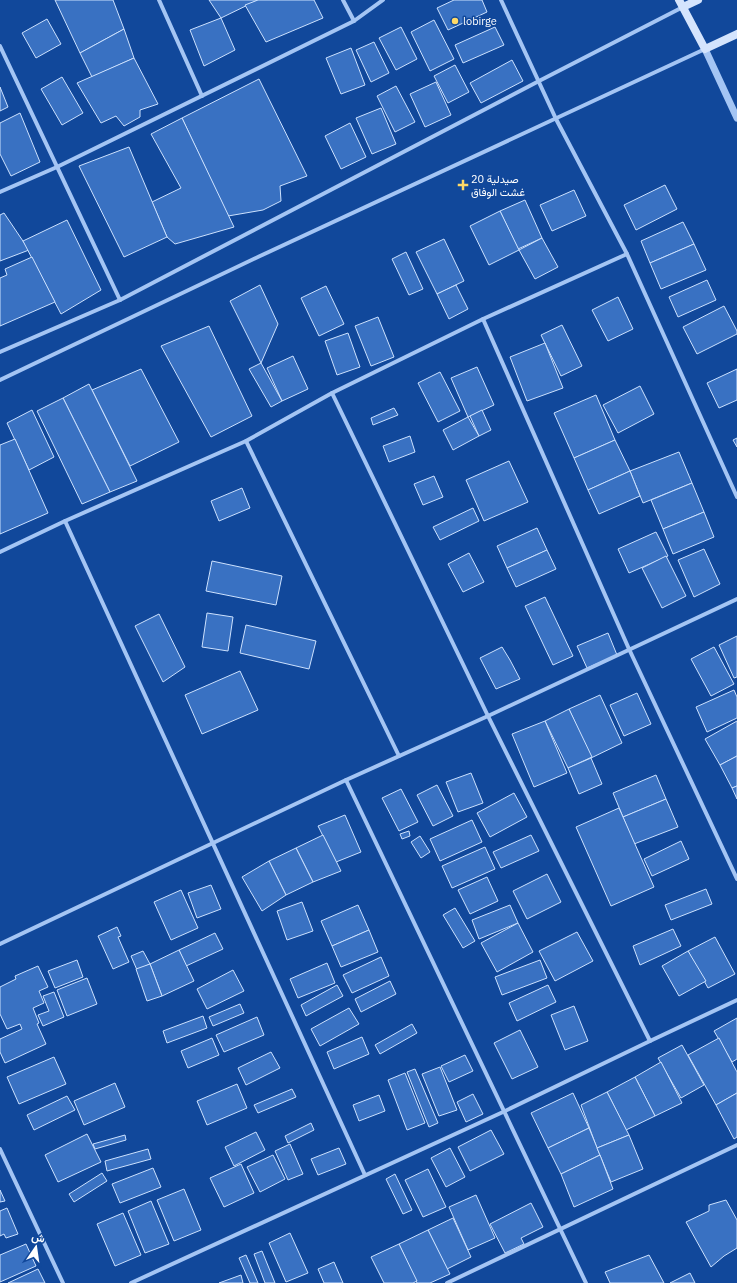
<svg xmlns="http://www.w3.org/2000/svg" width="737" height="1283" viewBox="0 0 737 1283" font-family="'IBM Plex Sans',Vazirmatn,sans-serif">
<rect width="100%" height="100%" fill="#11489b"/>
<g fill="#3971c2" stroke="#cce1fe">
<polygon points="55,0 113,0 124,29 80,53"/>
<polygon points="209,0 258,0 221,18"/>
<polygon points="258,0 314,0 323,18 266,42 245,5"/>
<polygon points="454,0 482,0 487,12 448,30 437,8"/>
<polygon points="221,18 235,50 204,66 190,30"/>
<polygon points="47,19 61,44 36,58 22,33"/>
<polygon points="434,20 454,59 430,71 411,32"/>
<polygon points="401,27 417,59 396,70 379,38"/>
<polygon points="495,27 504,45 463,63 455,45"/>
<polygon points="124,29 134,58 92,77 80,53"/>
<polygon points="374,42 389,73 371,82 356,50"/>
<polygon points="351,48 365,85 341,94 326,58"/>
<polygon points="134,58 158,104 140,110 140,117 124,126 116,116 101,123 77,83"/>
<polygon points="512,60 523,81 481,103 470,83"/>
<polygon points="455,65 469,92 448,103 434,76"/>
<polygon points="62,77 83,113 62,125 41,89"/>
<polygon points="259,79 307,176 280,186 281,201 263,210 228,216 182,118"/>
<polygon points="436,82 451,115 425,127 410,94"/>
<polygon points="396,86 415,122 395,132 377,96"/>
<polygon points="0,87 8,107 0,111"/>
<polygon points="381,108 396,144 372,154 356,118"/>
<polygon points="20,113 40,162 11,176 0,154 0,123"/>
<polygon points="182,118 234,227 175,244 167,237 152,202 181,188 151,134"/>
<polygon points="350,123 366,157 341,169 325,136"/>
<polygon points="129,147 167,237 124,257 79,166"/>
<polygon points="665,185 677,209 636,230 624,205"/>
<polygon points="574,190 586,216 552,231 540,205"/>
<polygon points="525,200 542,238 518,249 500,211"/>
<polygon points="500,211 519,250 489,265 470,226"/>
<polygon points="4,213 29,250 0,261 0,215"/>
<polygon points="67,220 101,290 61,314 23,241"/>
<polygon points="683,222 694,244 650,263 641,241"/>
<polygon points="542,238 558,267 535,279 519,250"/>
<polygon points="444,239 464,281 437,294 416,252"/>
<polygon points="694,244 706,270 661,289 650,263"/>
<polygon points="406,252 423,289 409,295 392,259"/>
<polygon points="32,257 55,302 0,326 0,278 7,275 5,269"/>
<polygon points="707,280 716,300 678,317 669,297"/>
<polygon points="260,285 278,324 261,363 230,301"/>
<polygon points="456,285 468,309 449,319 437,294"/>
<polygon points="326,286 344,324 319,336 301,298"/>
<polygon points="618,297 633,329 608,341 592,310"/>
<polygon points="724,306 737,331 737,334 697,354 683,327"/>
<polygon points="378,317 394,357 371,366 355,326"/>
<polygon points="562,325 582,366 561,376 541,335"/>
<polygon points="209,326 252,416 211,437 161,346"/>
<polygon points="348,333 360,367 337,375 325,341"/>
<polygon points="545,343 563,388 527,401 510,357"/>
<polygon points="293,356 308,389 282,401 267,368"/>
<polygon points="261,363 282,401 271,407 249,369"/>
<polygon points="477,367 494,405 468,417 451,378"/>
<polygon points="141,369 179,442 130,466 92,390"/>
<polygon points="737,369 737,400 719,408 707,383"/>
<polygon points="440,372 460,411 438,422 418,383"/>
<polygon points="89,384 137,481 110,492 63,398"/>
<polygon points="640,386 654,414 618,433 603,405"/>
<polygon points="596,395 615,440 574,458 554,413"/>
<polygon points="63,398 110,492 82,504 37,411"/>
<polygon points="394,408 398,415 373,425 371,418"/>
<polygon points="32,410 54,457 29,470 7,423"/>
<polygon points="482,410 491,430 479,436 470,416"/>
<polygon points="468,417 479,436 453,450 443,430"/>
<polygon points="410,436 415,452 389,462 383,446"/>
<polygon points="737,438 737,447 733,440"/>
<polygon points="15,439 48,513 0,534 0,445"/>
<polygon points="615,440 630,471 588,490 574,458"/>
<polygon points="679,452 692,483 643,503 630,471"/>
<polygon points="509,461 528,502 484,521 466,480"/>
<polygon points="630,471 640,496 599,514 588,490"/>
<polygon points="434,476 443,497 423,505 414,484"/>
<polygon points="692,483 704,512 663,529 651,500"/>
<polygon points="242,488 250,508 219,521 211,501"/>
<polygon points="473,508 479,521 440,540 433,527"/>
<polygon points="704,512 714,537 673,554 663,529"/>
<polygon points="537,528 547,550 507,568 497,546"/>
<polygon points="656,532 668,556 629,573 618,549"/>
<polygon points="704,549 720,584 694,597 678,560"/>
<polygon points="547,550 556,569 516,587 507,568"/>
<polygon points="469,553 484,582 463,592 448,564"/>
<polygon points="666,556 686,596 662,608 642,568"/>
<polygon points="212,561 282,576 276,605 206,591"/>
<polygon points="545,597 573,656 553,665 525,606"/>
<polygon points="207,613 233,617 228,651 202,647"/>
<polygon points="159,614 185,667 163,682 135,626"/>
<polygon points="246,625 316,641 309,669 240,653"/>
<polygon points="608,633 617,655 587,668 577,646"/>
<polygon points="737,636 737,677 734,678 719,645"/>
<polygon points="502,647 510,660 520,679 496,689 480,658"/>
<polygon points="714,647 734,684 711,696 691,659"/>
<polygon points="240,671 258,710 202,734 185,695"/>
<polygon points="734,690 737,697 737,718 707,732 696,707"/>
<polygon points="637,693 651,724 624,736 610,705"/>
<polygon points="600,695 622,743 591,758 569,709"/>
<polygon points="569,709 592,757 568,768 545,721"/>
<polygon points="545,721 567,773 534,787 512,734"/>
<polygon points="737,721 737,756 720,765 705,739"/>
<polygon points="737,756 737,786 732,788 720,765"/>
<polygon points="591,758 602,784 579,794 568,768"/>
<polygon points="471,773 483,803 458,812 446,782"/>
<polygon points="656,775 666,799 623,817 613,793"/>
<polygon points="437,785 453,816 433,826 417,795"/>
<polygon points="737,786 737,799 732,788"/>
<polygon points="401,789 418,822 399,831 382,798"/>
<polygon points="514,793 527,817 490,837 477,813"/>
<polygon points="666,799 678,827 634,844 623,817"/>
<polygon points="619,808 654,887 611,906 576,827"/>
<polygon points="345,815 361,852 336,862 318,826"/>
<polygon points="472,820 482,842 440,861 430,839"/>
<polygon points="409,831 410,836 402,839 400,834"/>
<polygon points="323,835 341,871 313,882 296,848"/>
<polygon points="531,835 539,851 501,868 493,852"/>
<polygon points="420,836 430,852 421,858 411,842"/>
<polygon points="681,841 689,859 652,876 644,859"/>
<polygon points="485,847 495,869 452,888 442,866"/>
<polygon points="296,848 313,882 286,895 269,861"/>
<polygon points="269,861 286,895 262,911 242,877"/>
<polygon points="547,874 561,902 527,919 513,891"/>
<polygon points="487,877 498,901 470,914 458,890"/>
<polygon points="211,885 221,909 197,918 188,893"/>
<polygon points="706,889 712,904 671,920 665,905"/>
<polygon points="181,890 198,928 171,940 154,902"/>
<polygon points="302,902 313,931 287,940 277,911"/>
<polygon points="358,905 369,930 332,946 321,921"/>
<polygon points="510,905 518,923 479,939 472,920"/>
<polygon points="455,908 475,941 463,948 443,915"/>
<polygon points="518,923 533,952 497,972 481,943"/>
<polygon points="117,927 121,936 118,937 129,962 113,969 98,936"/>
<polygon points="673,929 681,946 640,965 633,946"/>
<polygon points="369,930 378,952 341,967 332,946"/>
<polygon points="577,932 593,961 555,981 539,951"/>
<polygon points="215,933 223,949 186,966 179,950"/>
<polygon points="715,937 735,974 708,988 688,951"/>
<polygon points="179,950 194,981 162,996 150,964"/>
<polygon points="143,951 150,964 137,970 131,956"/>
<polygon points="688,951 706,981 679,996 662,966"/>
<polygon points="381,957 389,976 352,993 343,975"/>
<polygon points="77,960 83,977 55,988 48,971"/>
<polygon points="540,960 547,978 502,995 495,977"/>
<polygon points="327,963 335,983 298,998 290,979"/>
<polygon points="150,964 162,996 147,1001 136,969"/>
<polygon points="38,966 48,987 39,991 44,1003 33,1008 39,1023 37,1024 46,1044 5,1063 0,1052 0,1039 22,1029 20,1024 7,1029 0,1014 0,987 16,979 15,976"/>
<polygon points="233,970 244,991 207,1009 197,989"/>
<polygon points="87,978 97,1004 67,1016 57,990"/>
<polygon points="390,981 396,994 361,1012 355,999"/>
<polygon points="337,985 343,996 306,1016 301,1005"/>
<polygon points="548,985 556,1002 517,1021 509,1003"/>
<polygon points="54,992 64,1017 43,1026 38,1015 49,1011 43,996"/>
<polygon points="240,1004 244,1013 213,1026 209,1017"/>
<polygon points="574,1006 588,1041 565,1050 551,1015"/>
<polygon points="349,1008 359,1024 320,1046 311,1029"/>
<polygon points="203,1016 207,1028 167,1043 163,1031"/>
<polygon points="257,1017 264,1035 224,1052 216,1035"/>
<polygon points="737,1018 737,1059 732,1062 714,1031"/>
<polygon points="412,1024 417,1033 380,1054 375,1045"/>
<polygon points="520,1030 538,1067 512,1079 494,1043"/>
<polygon points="362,1037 369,1054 334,1069 327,1052"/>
<polygon points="212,1038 219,1055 188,1068 181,1051"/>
<polygon points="719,1038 737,1072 737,1093 716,1105 688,1055"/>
<polygon points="682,1045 704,1085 681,1098 658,1058"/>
<polygon points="271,1052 280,1068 246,1085 238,1068"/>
<polygon points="465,1055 473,1071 449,1082 441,1066"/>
<polygon points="54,1057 66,1084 19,1104 7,1077"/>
<polygon points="661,1062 682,1103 655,1116 635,1077"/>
<polygon points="440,1067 457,1110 439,1116 422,1074"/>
<polygon points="415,1069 438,1123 429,1127 407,1072"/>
<polygon points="405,1073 425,1123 407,1130 388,1080"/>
<polygon points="635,1077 655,1116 626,1130 607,1092"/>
<polygon points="115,1083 125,1107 84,1125 74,1101"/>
<polygon points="237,1084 247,1108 207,1125 197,1101"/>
<polygon points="292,1089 296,1097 258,1113 254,1105"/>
<polygon points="607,1092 629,1135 597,1148 581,1105"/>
<polygon points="573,1093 589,1128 548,1148 531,1113"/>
<polygon points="737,1093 737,1137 734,1139 716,1105"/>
<polygon points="473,1094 483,1114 466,1122 457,1102"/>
<polygon points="379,1095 385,1111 359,1121 353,1105"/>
<polygon points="67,1096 75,1110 34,1130 27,1115"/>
<polygon points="311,1123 314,1130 288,1143 285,1136"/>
<polygon points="589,1128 600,1155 561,1174 548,1148"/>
<polygon points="491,1130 504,1154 470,1171 458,1147"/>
<polygon points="256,1132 265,1150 234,1166 225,1147"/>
<polygon points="87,1134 101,1162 58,1182 45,1155"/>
<polygon points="125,1135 126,1140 95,1149 93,1144"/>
<polygon points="629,1135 643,1169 611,1182 597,1148"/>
<polygon points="290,1144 303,1174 288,1180 275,1151"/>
<polygon points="339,1148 346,1164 318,1175 311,1159"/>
<polygon points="450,1148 465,1177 446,1187 431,1158"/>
<polygon points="148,1149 151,1159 107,1171 105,1161"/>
<polygon points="273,1155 285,1179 260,1192 247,1167"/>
<polygon points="600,1155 613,1189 574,1207 561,1174"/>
<polygon points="241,1164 254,1193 224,1207 210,1178"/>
<polygon points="153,1168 161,1187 120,1203 112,1184"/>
<polygon points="428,1169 446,1207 423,1217 405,1180"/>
<polygon points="102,1173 107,1181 74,1202 69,1194"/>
<polygon points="395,1174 412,1210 403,1214 386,1179"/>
<polygon points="184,1189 201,1230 174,1241 157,1200"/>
<polygon points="0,1190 5,1201 0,1202"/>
<polygon points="476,1195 495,1238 468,1250 449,1207"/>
<polygon points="726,1200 737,1220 737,1248 724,1256 711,1267 686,1222 709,1211 709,1205"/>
<polygon points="151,1201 169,1244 145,1253 128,1211"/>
<polygon points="531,1203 543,1227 521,1238 524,1244 505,1253 490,1224"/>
<polygon points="7,1208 18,1234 6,1238 4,1234 0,1236 0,1211"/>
<polygon points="123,1213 141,1255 115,1266 97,1224"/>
<polygon points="453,1218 471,1257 447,1269 428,1230"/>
<polygon points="428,1230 450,1274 430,1283 417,1283 399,1244"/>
<polygon points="290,1233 308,1273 286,1282 269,1243"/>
<polygon points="26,1244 36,1266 0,1282 0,1255"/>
<polygon points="399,1244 417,1281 413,1283 384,1283 371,1257"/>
<polygon points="262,1251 275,1283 265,1283 254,1254"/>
<polygon points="246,1255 258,1283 250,1283 239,1258"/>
<polygon points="649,1255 664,1283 610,1283 605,1272"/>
<polygon points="334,1262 343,1283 324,1283 318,1269"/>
<polygon points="38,1269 45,1283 8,1283"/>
<polygon points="690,1273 695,1283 670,1283"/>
<polygon points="241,1275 243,1283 219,1283"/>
</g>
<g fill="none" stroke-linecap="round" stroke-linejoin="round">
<g stroke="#a4c5f4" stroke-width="4">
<polyline points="159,0 202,96"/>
<polyline points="343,0 354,21"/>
<polyline points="501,0 556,119 627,254 737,497"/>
<polyline points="0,46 120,300"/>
<polyline points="0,192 57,167 354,21 383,0"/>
<polyline points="483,319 629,649 737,879"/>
<polyline points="0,352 120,300 539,81 683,7"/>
<polyline points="0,380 260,256 705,49"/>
<polyline points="332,393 488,716 650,1041"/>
<polyline points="246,441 399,756"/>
<polyline points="65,521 365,1175"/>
<polyline points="0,552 65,521 246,441 332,393 483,319 627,254"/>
<polyline points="346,780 586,1283"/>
<polyline points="0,944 346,780 488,716 737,599"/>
<polyline points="0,1149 63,1283"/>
<polyline points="131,1283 503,1112 650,1041 737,1000"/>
<polyline points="447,1283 737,1145"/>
</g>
<polyline stroke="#a4c5f4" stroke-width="7" points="705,49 737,118"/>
<g stroke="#d4e4fd" stroke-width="8">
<polyline points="679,0 705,49 737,34"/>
<polyline points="683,7 698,0"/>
</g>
</g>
<g fill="#ffd967" stroke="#11489b" stroke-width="1.5">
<circle cx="455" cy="21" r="4"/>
<path d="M461 179h4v4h4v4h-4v4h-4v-4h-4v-4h4z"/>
</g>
<g text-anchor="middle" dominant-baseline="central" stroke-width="3" stroke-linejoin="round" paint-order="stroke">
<g font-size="11" fill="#fff" stroke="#11489b" text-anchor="start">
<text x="463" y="21">lobirge</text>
<text x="471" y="179">صيدلية 20<tspan x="471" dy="13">غشت الوفاق</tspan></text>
</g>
</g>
<g transform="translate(36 1247) rotate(13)" stroke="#11489b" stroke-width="3" paint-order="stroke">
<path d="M0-3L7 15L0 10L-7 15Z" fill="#ffffff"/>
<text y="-6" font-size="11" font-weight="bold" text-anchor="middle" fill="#ffffff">ش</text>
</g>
</svg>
